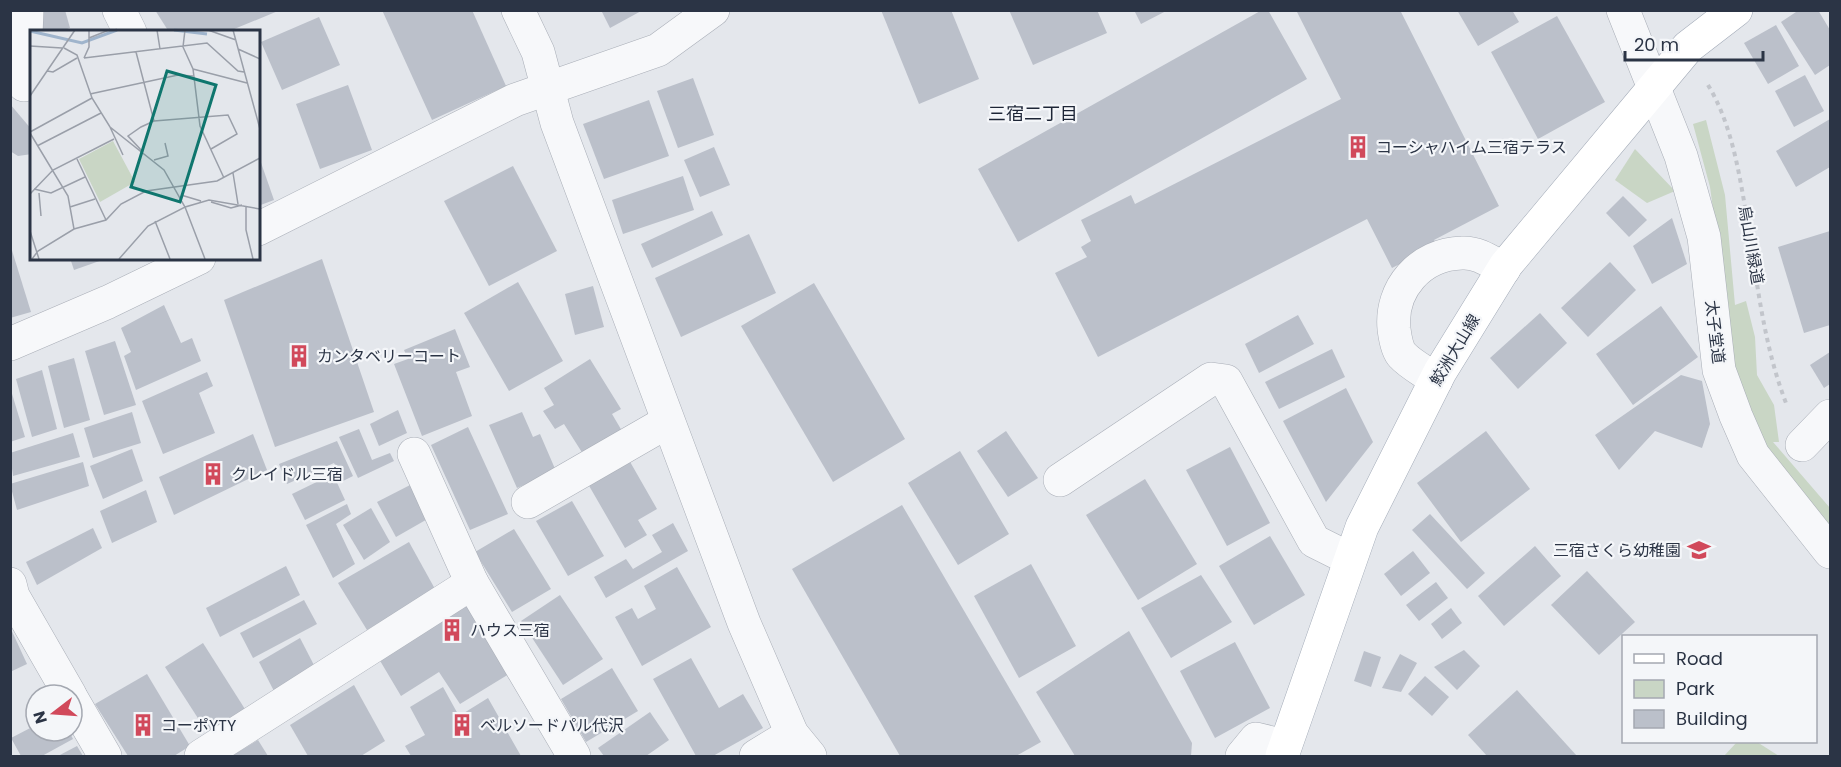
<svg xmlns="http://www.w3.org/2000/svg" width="1841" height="767" viewBox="0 0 1841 767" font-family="Poppins,'Noto Sans JP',sans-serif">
<rect width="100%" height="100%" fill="#e4e7ec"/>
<g fill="#c9d6c5">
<polygon points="1706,120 1725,195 1735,305 1746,301 1755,337 1757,375 1774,405 1779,442 1773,442 1830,508 1830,533 1765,453 1737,384 1710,187 1693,124"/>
<polygon points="1635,149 1675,191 1647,203 1615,180"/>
<polygon points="1737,742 1757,742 1779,756 1724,756"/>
</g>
<g fill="#bbc0ca">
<polygon points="38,10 65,10 70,28 59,32 37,32"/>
<polygon points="155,10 278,10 278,11 227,32 169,32"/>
<polygon points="382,10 472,10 506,86 432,120"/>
<polygon points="601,10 643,10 610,28"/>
<polygon points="881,10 951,10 979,79 919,104"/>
<polygon points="1009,10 1097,10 1107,33 1033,65"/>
<polygon points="1134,10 1168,10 1141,24"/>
<polygon points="1262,10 1268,10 1307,79 1018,242 978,169"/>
<polygon points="1296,10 1400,10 1499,206 1434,240 1437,245 1392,268 1367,219 1098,357 1055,273 1087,257 1081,247 1091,241 1081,220 1131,195 1135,204 1341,99"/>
<polygon points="1457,10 1512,10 1519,22 1478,46"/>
<polygon points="1799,10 1818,10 1830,30 1830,65 1815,75 1781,22"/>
<polygon points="1557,16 1605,102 1538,139 1491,52"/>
<polygon points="319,17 340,65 282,90 261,42"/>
<polygon points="1776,25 1799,66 1768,84 1744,43"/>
<polygon points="1805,75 1824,111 1794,127 1775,91"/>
<polygon points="693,78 714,135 678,148 657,91"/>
<polygon points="348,85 372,150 320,169 296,104"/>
<polygon points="649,100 669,156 604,179 583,124"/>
<polygon points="10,104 32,130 32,154 18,156 10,151"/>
<polygon points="1830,119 1830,167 1796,187 1776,151"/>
<polygon points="714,147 730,185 700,197 684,160"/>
<polygon points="258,154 274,200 258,206"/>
<polygon points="513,166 557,251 489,286 444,201"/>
<polygon points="683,176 694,210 623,234 612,200"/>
<polygon points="1623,196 1647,220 1629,237 1606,213"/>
<polygon points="712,211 723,235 652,268 641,244"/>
<polygon points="1672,218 1687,264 1652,284 1633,246"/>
<polygon points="1830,231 1830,325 1804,333 1778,247"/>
<polygon points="749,234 776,293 681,337 655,278"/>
<polygon points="10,244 31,312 10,318"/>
<polygon points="70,258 108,258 74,270"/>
<polygon points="322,259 374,412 275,447 224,300"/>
<polygon points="1610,262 1636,290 1588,337 1561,308"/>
<polygon points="518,282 563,361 509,391 464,313"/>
<polygon points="814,283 905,439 833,482 741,326"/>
<polygon points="593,286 604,327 575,335 565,294"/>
<polygon points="164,305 181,343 192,338 201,361 136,390 124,356 131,352 121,328"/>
<polygon points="1661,306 1698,357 1633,405 1596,354"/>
<polygon points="1540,313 1567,343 1518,389 1490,358"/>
<polygon points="1298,315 1314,344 1259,373 1245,344"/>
<polygon points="455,329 470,367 456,372 472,416 422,436 394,364 408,359 404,350"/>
<polygon points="115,341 136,405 104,415 85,351"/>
<polygon points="1332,349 1345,377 1279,409 1265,382"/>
<polygon points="1830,352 1830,384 1824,388 1810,365"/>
<polygon points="74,358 90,420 64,428 48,366"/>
<polygon points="590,359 621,409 612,414 622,431 583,454 564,424 555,429 543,411 554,405 544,388"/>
<polygon points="42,370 57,429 32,437 16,379"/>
<polygon points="207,372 213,386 199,393 215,433 163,454 142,401"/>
<polygon points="1681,375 1702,381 1710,424 1702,448 1655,431 1619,470 1595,435"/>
<polygon points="10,387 25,437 10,442"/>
<polygon points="1346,388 1373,442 1326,502 1283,421"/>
<polygon points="398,410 407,433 379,446 370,424"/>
<polygon points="132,412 141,443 93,458 84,428"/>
<polygon points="522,412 533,437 540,434 556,471 517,488 489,425"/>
<polygon points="468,427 508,514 470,530 431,445"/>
<polygon points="359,429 372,460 390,453 394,461 358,478 339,437"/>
<polygon points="1006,431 1038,478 1008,497 977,451"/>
<polygon points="1486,431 1530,489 1461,542 1417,483"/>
<polygon points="73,433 80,457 13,476 10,453"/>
<polygon points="253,434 267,470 174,515 159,477"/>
<polygon points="337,441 353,476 343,481 334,463 287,484 279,464"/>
<polygon points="1230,447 1270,523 1227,546 1186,470"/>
<polygon points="132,449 143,481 103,499 90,466"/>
<polygon points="960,451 1009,534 958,565 908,483"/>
<polygon points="629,460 657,509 638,520 647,535 625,548 588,484"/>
<polygon points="83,462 89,486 17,510 10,484"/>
<polygon points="333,474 345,500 305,520 292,494"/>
<polygon points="1145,479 1197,564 1138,600 1086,515"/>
<polygon points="414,483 431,517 396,537 377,502"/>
<polygon points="146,490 157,522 112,543 100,511"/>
<polygon points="572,501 604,556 568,576 536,521"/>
<polygon points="347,504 351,514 336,524 355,564 333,578 306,525"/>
<polygon points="902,505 1041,742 1016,756 900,756 792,569"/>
<polygon points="371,508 390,542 364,560 343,525"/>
<polygon points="1430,514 1485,573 1467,589 1412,530"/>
<polygon points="673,523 688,551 606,598 594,577 626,559 633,569 662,552 652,535"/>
<polygon points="93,528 102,548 37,585 26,562"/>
<polygon points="514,529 551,589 512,612 475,552"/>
<polygon points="1270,536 1305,595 1254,625 1219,566"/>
<polygon points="409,542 435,589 367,630 338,583"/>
<polygon points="1535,546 1561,576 1504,626 1478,596"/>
<polygon points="1413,551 1430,573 1401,596 1384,574"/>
<polygon points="1031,564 1076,646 1019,678 974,596"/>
<polygon points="286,566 300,595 220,637 206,608"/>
<polygon points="677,567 711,627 642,666 615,617 632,608 638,619 656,609 644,586"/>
<polygon points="1587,571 1635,622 1599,655 1551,605"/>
<polygon points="1201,575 1232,622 1171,658 1141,608"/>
<polygon points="1436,582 1448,598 1419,621 1406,605"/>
<polygon points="560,595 603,659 563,685 521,621"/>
<polygon points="304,600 317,624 253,658 240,633"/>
<polygon points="465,601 509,674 460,704 439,672 401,696 379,659"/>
<polygon points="1451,608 1462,623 1442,639 1431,624"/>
<polygon points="10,627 27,664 10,672"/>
<polygon points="1129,631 1192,743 1191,756 1075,756 1036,692"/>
<polygon points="300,638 316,669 275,693 259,662"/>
<polygon points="1235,642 1270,708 1215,738 1180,671"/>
<polygon points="203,643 250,717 212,740 165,667"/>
<polygon points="1464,650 1480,666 1457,690 1434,667"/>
<polygon points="1364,651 1381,657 1371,687 1354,681"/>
<polygon points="1400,654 1417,663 1401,692 1382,688"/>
<polygon points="691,658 719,708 743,694 763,728 713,756 696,756 653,679"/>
<polygon points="612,668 638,711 586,742 561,699"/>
<polygon points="147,674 190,746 174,756 128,756 95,704"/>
<polygon points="1425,676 1449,697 1432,716 1408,694"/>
<polygon points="354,685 385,741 361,756 308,756 290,725"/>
<polygon points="443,687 459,716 488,698 521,756 411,756 405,746 425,735 410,707"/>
<polygon points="1517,690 1577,756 1487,756 1468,735"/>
<polygon points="650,712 669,740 646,756 604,756 598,748"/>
<polygon points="36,725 36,731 69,731 73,739 42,756 21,756 11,738"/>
<polygon points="258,740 268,756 232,756"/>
<polygon points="77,746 83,756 58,756"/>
</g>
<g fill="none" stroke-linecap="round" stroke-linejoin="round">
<g stroke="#a9aeb7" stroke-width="34">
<g id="minor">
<polyline points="119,10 130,32"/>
<polyline points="518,10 538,52 557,123 744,623 792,734 810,756"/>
<polyline points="1623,10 1681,156 1704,237 1719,370 1736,416 1753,455 1830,552"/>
<polyline points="24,85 27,10"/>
<polyline points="258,229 515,100 658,50 713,10"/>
<polyline points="10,344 108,302 199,258"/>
<path d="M 1436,380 C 1426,372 1411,365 1402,355 C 1397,350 1395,337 1394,329 C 1390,289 1420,254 1462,253 C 1478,252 1491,262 1504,269"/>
<polyline points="1802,445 1830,416"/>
<polyline points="414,454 472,583"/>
<polyline points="1060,480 1211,379 1226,381 1314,541 1350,559"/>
<polyline points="528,502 667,422"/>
<polyline points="10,584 13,596 70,695"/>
<polyline points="72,699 105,756"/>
<polyline points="201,756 472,583 574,756"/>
<polyline points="756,756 792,734"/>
<polyline points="1242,756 1256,739 1285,746"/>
</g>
</g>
<g stroke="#a3abb8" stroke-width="34">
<polyline id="major" points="1282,756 1362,527 1440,372 1506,265 1688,47 1736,10"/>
</g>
<path stroke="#c2c5cb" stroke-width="4" stroke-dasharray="4.5 4.5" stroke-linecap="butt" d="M 1708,85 C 1730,121 1738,166 1745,207 C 1756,271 1762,341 1786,403"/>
<use href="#minor" stroke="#f7f8fa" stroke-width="33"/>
<use href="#major" stroke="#fff" stroke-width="33"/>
</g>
<defs>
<g id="building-bare" transform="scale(1.8)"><path d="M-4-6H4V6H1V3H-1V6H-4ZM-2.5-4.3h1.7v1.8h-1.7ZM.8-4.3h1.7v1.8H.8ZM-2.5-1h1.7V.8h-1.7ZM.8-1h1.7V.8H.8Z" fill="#d1495b" stroke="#f4f6f9" stroke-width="2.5" paint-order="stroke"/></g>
<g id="school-bare" transform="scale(1.8)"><path d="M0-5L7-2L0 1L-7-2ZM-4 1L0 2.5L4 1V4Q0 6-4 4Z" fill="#d1495b" stroke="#f4f6f9" stroke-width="2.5" paint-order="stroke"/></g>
</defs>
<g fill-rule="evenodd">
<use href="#building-bare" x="1358" y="147"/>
<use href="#building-bare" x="299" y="356"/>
<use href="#building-bare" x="213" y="474"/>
<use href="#school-bare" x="1699" y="550"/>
<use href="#building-bare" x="452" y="630"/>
<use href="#building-bare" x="143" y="725"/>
<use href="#building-bare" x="462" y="725"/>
</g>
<g text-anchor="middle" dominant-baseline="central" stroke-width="4.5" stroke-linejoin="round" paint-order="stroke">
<g font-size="16" fill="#2b3445" stroke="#f4f6f9" text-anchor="start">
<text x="1376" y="147">コーシャハイム三宿テラス</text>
<text x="317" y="356">カンタベリーコート</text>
<text x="231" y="474">クレイドル三宿</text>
<text x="1681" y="550" text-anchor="end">三宿さくら幼稚園</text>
<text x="470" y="630">ハウス三宿</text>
<text x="161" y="725">コーポYTY</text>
<text x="480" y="725">ベルソードパル代沢</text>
</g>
<g font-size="16" fill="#2b3445" stroke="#f4f6f9">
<text transform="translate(1751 245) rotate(80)">烏山川緑道</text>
<text transform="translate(1715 332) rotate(83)">太子堂道</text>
<text transform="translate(1455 350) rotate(-59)">鮫洲大山線</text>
</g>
<g font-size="18" fill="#1d2536" stroke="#f4f6f9">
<text x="1033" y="113">三宿二丁目</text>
</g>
</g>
<g transform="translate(30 30)">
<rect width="230" height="230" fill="#e4e7ec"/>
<path d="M 83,111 L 105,152 L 70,172 L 49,129 Z" fill="#c9d6c5"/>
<path fill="none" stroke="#9fb4cc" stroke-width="3" d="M 144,0 L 177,4M 0,1 L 52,13 L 87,0"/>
<path fill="none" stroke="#9a9fa9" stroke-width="1.5" d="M 127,0 L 130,19M 155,0 L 153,17 L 163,39 L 170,96 L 194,148M 178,0 L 206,10M 203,0 L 230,99M 59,8 L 79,0M 0,16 L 32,18M 34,18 L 47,25 L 62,68 L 80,97 L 134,140 L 155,177 L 179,170 L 230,179M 208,19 L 230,29M 106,22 L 124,91M 54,28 L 177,13 L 208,41 L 214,42M 54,28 L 59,17 L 59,0M 163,39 L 217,53M 17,41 L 23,42 L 47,28M 60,64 L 148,45 L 163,46M 0,66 L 45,0M 80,97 L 93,125M 0,102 L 62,68M 0,103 L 38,166 L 44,199M 7,116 L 71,83M 113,122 L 98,106 L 111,97 L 124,91 L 198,85 L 207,104 L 181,119M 47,129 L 76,190M 124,130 L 138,126 L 135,113M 203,143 L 208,174M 4,159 L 21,163 L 55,147M 9,163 L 11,186M 0,164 L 23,140 L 84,109M 151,165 L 171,171M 181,172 L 201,178 L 212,175M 216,176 L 216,200 L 223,229M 40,177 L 65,169M 125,191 L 140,229M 0,201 L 9,229M 2,229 L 8,221 L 44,199 L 76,190 L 91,174 L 116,161 L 187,151 L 230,128M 89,229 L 118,196 L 155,177 L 175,229"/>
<path fill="#0f766e" fill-opacity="0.15" stroke="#0f766e" stroke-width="3" d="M 137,41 L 186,55 L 150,172 L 101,157 Z"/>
<rect width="230" height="230" fill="none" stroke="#2b3445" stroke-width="3"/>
</g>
<rect width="1841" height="767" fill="none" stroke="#2b3445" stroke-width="24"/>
<rect x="1622" y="635" width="195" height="108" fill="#f4f6f9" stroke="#a4a8b1" stroke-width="1.5"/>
<rect x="1634" y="654" width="30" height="9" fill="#ffffff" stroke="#a4a8b1" stroke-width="1.5"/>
<text x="1676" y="665" font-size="18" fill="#2b3445">Road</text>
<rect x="1634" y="680" width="30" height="18" fill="#c9d6c5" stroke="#a4a8b1" stroke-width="1.5"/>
<text x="1676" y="695" font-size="18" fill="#2b3445">Park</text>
<rect x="1634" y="710" width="30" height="18" fill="#bbc0ca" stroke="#a4a8b1" stroke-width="1.5"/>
<text x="1676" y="725" font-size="18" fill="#2b3445">Building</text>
<g transform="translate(54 713) rotate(253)"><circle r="28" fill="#f4f6f9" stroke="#a4a8b1" stroke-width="1.5"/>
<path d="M0-4.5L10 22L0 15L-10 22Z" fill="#d1495b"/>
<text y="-9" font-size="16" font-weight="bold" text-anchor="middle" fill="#2b3445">N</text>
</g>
<path d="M1625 51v9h138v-9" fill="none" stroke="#2b3445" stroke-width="3"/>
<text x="1634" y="51" font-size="18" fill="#2b3445" stroke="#f4f6f9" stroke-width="4.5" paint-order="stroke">20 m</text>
</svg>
